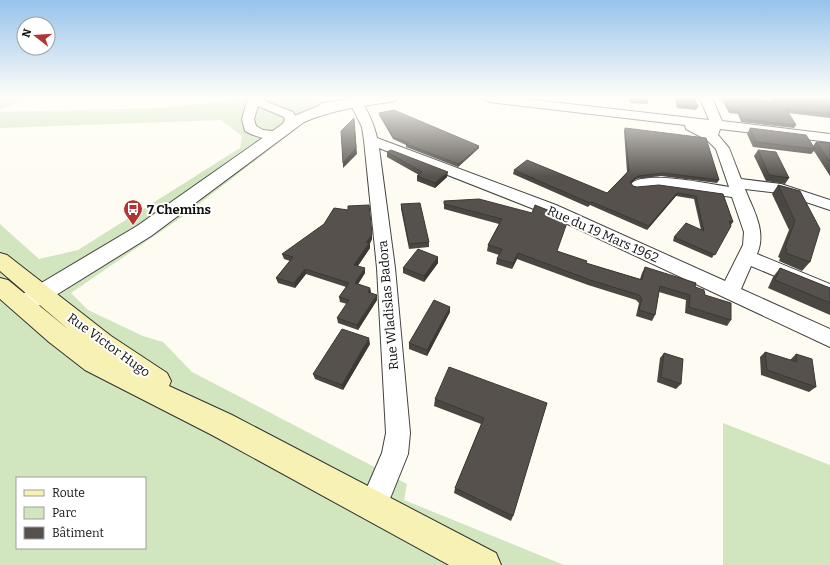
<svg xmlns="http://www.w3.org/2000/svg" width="830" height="565" viewBox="0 0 830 565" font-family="Bitter,serif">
<rect width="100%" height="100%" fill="#fefcf2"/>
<g fill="#d1e5bf" fill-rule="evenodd">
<polygon points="0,98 27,98 0,110"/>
<path d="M 230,98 L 316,98 L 325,112 L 300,126 L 182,217 L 71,293 L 88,310 L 143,336 L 163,342 L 192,372 L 407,484 L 404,500 L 564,565 L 0,565 L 0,224 L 39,259 L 78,250 L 240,148 L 242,136 L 221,120 L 0,128 L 0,112 L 160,108 L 229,101 ZM 17,478 L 145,478 L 145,548 L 17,548 Z"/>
<polygon points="723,423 830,465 830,565 723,565"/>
</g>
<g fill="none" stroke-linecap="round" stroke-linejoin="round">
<g stroke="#424242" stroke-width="2">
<g id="minor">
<path d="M 248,98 L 262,98 L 267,102 L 293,112 L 297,120 L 291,131 L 281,131 L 280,128 L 285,120 L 284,117 L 258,106 L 254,119 L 256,126 L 263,130 L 281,132 L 283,135 L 281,138 C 268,141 256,137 245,131 L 242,119 Z"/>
<path d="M 483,98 L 517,98 L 709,120 L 700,98 L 712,98 L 722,121 L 830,134 L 830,142 L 720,129 L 718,135 L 729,148 L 741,179 L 781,184 L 830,200 L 830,210 L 779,193 L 745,189 C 753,210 767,231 757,254 L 830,284 L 830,299 L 751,266 L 741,289 L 830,329 L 830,347 L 544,213 L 379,148 L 395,268 L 410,433 L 408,454 L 383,516 L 373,520 L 363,516 L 359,506 L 382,453 L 386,433 L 377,268 L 364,140 L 362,127 L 350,103 L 352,100 L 356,99 C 366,102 375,128 377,138 L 556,205 L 725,281 L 743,245 L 744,232 L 732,197 L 658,187 C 649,187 641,190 633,188 L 630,185 C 641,169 710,184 729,187 L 716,149 L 707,140 L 686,129 L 685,125 L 489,102 Z"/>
</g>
</g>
<g stroke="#424242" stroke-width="2">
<path id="tertiary" d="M 359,98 L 397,98 L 395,101 L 390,102 C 360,106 332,110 304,122 L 151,236 L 32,310 L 24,313 L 16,310 L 13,304 L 16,298 L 137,226 L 294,116 L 319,106 L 321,103 Z"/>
</g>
<g stroke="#313131" stroke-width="2">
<polygon id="secondary" points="0,253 7,255 111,336 167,373 171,381 169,386 232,415 496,553 501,565 449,565 212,435 85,370 49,342 0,299 0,278 8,280 69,330 0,271"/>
</g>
<use href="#minor" fill="#fff" fill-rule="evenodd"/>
<use href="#tertiary" fill="#fff" fill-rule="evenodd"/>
<use href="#secondary" fill="#f7f2b4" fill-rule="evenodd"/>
</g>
<g fill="#4a4641">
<polygon points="629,98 647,98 648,102 647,104 630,103"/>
<polygon points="675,98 694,98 698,107 696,110 677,108"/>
<polygon points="721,98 744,98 772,101 771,98 830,98 830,118 788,113 796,125 794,128 741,122 738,114 729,113"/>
<polygon points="379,113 479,146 479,148 458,167 406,147 406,145 393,139 379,115"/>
<polygon points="625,128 719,180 717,183 661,176 636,179 631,183 633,186 637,187 723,194 733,222 731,225 712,258 673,241 674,237 701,230 694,199 676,196 647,230 590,205 588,207 513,174 514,170 607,193 627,172 624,131"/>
<polygon points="750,128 813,146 816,142 830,143 830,176 814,151 811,154 753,147 747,134"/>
<polygon points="758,150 789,178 785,184 766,181 754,156"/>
<polygon points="387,152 447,177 435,188 417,181 417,176 419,175 387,157"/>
<polygon points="778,185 800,191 810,262 802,271 779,261 780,258 778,257 789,230 772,194"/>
<polygon points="444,201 532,213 549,214 557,251 586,263 640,279 642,273 645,267 695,287 705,295 731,320 727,326 685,313 686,300 659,292 655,315 652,321 636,316 639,303 636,300 588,285 517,259 512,269 496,264 497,259 499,255 487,251 488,245 499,224 444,209"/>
<polygon points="401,204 429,242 429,247 409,249 401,209"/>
<polygon points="372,239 370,243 370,248 358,266 365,273 358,284 370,288 371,293 377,300 358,330 338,323 337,318 347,304 340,302 339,297 346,287 306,274 295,288 278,283 276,278 290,261 284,259 282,254"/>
<polygon points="438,257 438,263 424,282 403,273 403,268"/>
<polygon points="780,268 830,288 830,315 768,288 773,277"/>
<polygon points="450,312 427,356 409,349 409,343"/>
<polygon points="370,344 343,390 315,379 313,374"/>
<polygon points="765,352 790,360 796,354 816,387 809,392 761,375 760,357"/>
<polygon points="664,353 681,384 676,389 657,382 660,358"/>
<polygon points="435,399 547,403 513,516 511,521 454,493 455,488 481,424 434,406"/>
</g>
<g fill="#3c3935">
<polygon points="354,118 357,154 343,168 343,163"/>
<polygon points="479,146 479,148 458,167 459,164"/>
<polygon points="448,172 447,177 435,188 435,183"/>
<polygon points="638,176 636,179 629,185 630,182"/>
<polygon points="677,193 676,196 647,230 649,226"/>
<polygon points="372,234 372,239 370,243 370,248 355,270 354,265 366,243"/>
<polygon points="518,253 517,259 512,269 513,263"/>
<polygon points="438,257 438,263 424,282 424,276"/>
<polygon points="365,268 365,273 355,289 355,283"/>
<polygon points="305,269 306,274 295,288 294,283"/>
<polygon points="370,288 371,293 368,292"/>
<polygon points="377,295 377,300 358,330 357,325"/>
<polygon points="450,307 450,312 427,356 427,350"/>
<polygon points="369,338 370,344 343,390 342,385"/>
</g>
<g fill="#56514c" stroke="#3c3935">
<polygon points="631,98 647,98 648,102 631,100"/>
<polygon points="676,98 694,98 698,107 678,105"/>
<polygon points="724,98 744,98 776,101 775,98 830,98 830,114 786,109 796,125 743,119 739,111 730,110"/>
<polygon points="394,110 479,146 459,164 406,144 409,143 393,137 379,113"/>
<polygon points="354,118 356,148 343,163 341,131"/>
<polygon points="625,128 706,138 719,180 663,173 638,176 630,182 633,186 637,187 659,185 723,194 733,222 729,221 731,226 715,255 674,237 686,223 704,231 696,196 677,193 649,226 592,202 590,203 514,170 527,160 607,193 629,171"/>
<polygon points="750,128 806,135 815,149 756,142"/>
<polygon points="816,142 830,143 830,162"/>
<polygon points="391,150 448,172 435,183 417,176 422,172 387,152"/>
<polygon points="758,150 776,152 789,178 769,175"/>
<polygon points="778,185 800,191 820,229 810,262 786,253 787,249 785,248 795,221"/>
<polygon points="479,199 532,213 535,205 550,211 549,214 568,220 557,251 587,261 586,263 642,280 645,267 696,283 695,287 704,290 705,295 731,303 731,320 689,307 690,295 660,286 655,315 639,310 642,298 639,295 590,280 518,253 513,263 497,259 502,249 488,245 502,219 444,204 444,201"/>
<polygon points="420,203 429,242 409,244 401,204"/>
<polygon points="369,205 372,234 366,243 370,242 354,265 365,268 355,283 370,288 368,292 377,295 357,325 337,318 349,300 339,297 349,283 305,269 294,283 276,278 293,257 282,254 324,224 334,208 348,210 348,206"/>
<polygon points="418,249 438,257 424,276 403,268"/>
<polygon points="780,268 830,288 830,303 775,280"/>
<polygon points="434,300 450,307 427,350 409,343"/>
<polygon points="342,329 369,338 342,385 313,374"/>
<polygon points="765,352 797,362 796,354 812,359 816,387 767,370"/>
<polygon points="664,353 683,359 681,384 661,377"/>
<polygon points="449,367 547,403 513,516 455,488 484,418 435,399"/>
</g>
<linearGradient id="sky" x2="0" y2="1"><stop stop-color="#96c3eb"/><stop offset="0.55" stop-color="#fffef9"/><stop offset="1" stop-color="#fffef9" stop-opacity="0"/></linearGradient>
<rect width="830" height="177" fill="url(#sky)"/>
<defs>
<g id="bus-pin" transform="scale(1)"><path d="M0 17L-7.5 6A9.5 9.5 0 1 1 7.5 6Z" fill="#b13535" stroke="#fff"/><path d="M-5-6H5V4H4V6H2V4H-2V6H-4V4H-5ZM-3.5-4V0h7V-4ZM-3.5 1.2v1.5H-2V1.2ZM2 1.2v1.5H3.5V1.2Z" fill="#fff"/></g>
</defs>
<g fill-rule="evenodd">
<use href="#bus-pin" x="133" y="209"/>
</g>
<g text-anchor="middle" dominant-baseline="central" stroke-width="4" stroke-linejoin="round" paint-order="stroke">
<g font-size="13" font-weight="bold" fill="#0f0f0f" stroke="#fff" text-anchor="start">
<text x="147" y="209">7 Chemins</text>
</g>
<g font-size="13" fill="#0f0f0f" stroke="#fff">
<text transform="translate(603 234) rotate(24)">Rue du 19 Mars 1962</text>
<text transform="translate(388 305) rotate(-95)">Rue Wladislas Badora</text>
<text transform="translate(109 345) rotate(36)">Rue Victor Hugo</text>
</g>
</g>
<rect x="16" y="477" width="130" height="72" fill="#ffffff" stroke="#9f9f9f"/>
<rect x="24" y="490" width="20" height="6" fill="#f7f2b4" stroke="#9f9f9f"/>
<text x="52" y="497" font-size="12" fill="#0f0f0f">Route</text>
<rect x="24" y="507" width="20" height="12" fill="#d1e5bf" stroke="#9f9f9f"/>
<text x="52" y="517" font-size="12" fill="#0f0f0f">Parc</text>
<rect x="24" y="527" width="20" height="12" fill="#56514c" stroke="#9f9f9f"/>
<text x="52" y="537" font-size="12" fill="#0f0f0f">Bâtiment</text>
<g transform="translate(36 36) rotate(287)"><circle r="19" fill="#ffffff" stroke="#9f9f9f"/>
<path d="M0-3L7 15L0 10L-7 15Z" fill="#b13535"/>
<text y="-6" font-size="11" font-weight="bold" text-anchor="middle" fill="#0f0f0f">N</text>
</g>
</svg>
